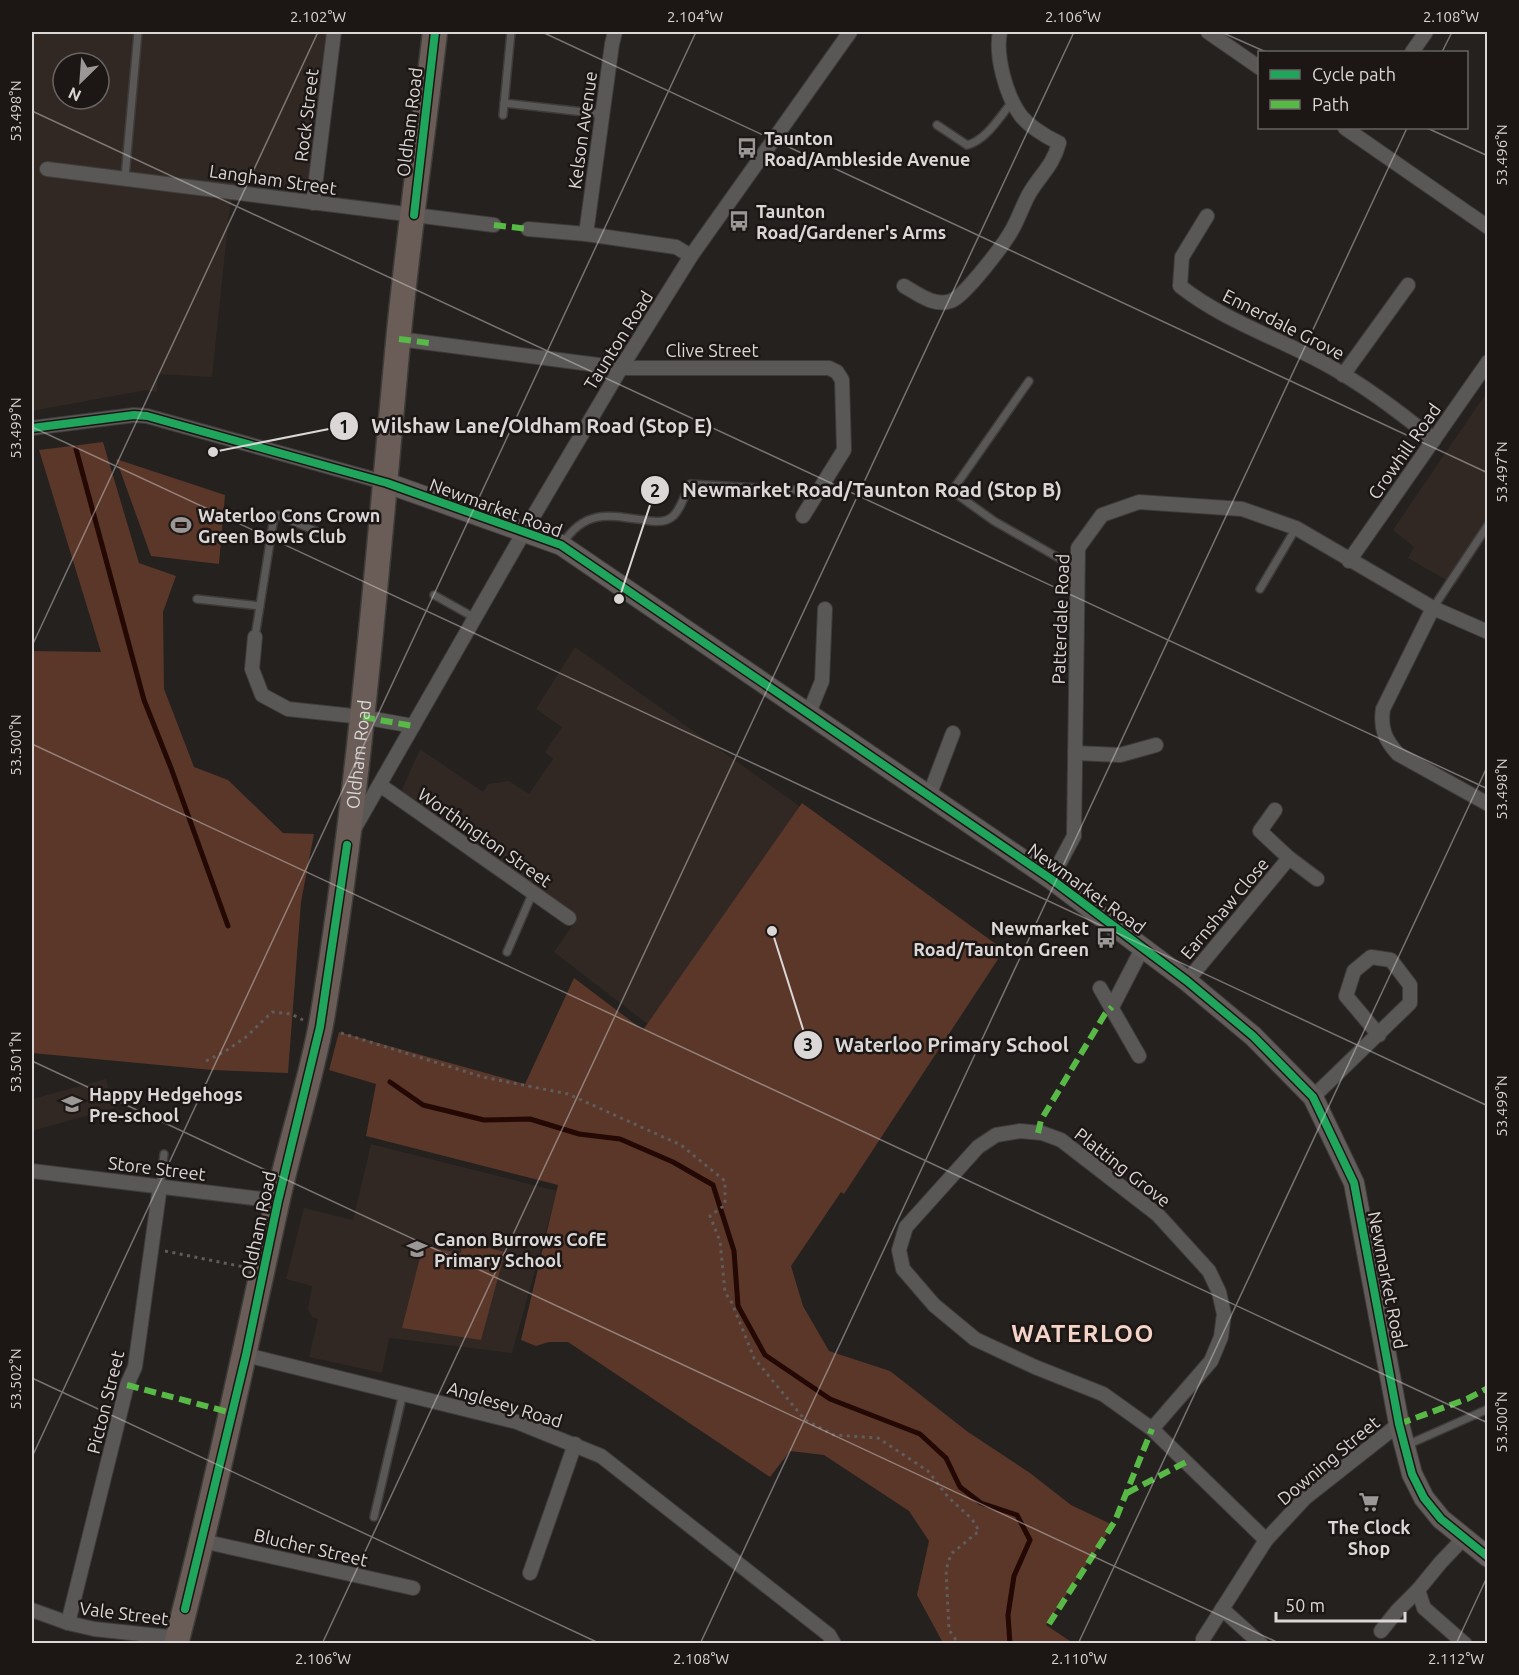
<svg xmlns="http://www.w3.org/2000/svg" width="1519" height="1675" viewBox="0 0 1519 1675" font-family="Ubuntu,sans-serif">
<rect width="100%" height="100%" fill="#24211f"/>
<g fill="#312824" fill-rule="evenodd">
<path d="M 32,32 L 330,32 L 312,191 L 236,179 L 229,214 L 212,377 L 158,374 L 157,392 L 146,390 L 32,411 ZM 63,63 L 99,63 L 99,99 L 63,99 Z"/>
<polygon points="1487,392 1487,536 1455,585 1408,558 1414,547 1393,530"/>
<polygon points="575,647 994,944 844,1194 650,1026 554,952 578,917 401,792 420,749 483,792 488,784 509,781 529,794 553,759 545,752 562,727 536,709"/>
<polygon points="106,1079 114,1108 32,1131 32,1099"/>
<polygon points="371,1144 557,1191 512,1353 389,1338 382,1373 309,1357 318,1319 312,1317 308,1309 312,1286 286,1279 304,1208 353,1220"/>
</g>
<g fill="#5a3729">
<polygon points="103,442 139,563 176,576 163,612 164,689 194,767 228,780 283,833 314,834 301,902 288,1073 212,1070 32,1053 32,651 101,652 39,450"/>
<polygon points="116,459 225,495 219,564 151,556"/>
<polygon points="802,803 1004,950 844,1194 841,1192 791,1266 803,1306 829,1351 890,1371 968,1432 1030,1473 1071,1505 1113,1525 1046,1625 1073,1643 943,1643 917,1595 929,1541 909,1511 824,1455 790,1451 770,1477 568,1342 549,1342 536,1346 521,1340 558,1185 366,1136 376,1084 329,1070 339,1032 525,1084 574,978 643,1030"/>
<polygon points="462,1241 505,1252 481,1340 402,1328 423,1246 461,1253"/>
</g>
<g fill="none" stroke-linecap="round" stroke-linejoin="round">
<g stroke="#240803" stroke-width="5">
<polyline points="76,449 144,700 171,768 228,926"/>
<polyline points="390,1082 423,1105 484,1120 530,1119 579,1134 620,1139 673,1162 713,1185 734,1251 738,1306 765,1355 830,1399 920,1434 946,1458 960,1487 981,1503 1017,1515 1030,1540 1014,1576 1008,1615 1010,1644"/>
</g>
<g stroke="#3e3c3a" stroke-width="10">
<g id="lane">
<polyline points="504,103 602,114"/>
<polyline points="503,115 511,32"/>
<path d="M 937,125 L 967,145 C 986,141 1001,115 1012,102"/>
<polyline points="125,177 138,32"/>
<polyline points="1029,381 952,491 994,521 1078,569"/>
<path d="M 563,543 C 587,507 612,516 650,521 C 658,522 666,522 672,517 C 680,511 685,494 690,484 L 797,490 L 814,499"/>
<polyline points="1260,589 1296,528"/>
<polyline points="434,595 475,618"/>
<polyline points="197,599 260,606"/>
<polyline points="1433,608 1488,525"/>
<polyline points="255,637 274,517 278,515 337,540"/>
<polyline points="507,952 533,892"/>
<polyline points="160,1186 164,1154"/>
<polyline points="1407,1445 1488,1409"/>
<polyline points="374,1517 403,1393"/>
</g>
</g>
<g stroke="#3e3c3a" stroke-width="16">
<g id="street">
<polyline points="1208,32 1260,68"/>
<polyline points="1412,52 1426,32"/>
<polyline points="1345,128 1488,227"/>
<polyline points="47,169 494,225"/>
<polyline points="313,203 334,32"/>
<path d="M 1207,216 L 1182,257 L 1180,286 C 1224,321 1281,339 1329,366 C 1367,387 1401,413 1434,440"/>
<polyline points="528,229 586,234 676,247 691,256"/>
<polyline points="586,234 612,44 615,32"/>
<path d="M 904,286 C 918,294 934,307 951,301 C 965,296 1006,242 1013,228 C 1019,217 1023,205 1029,194 C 1040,175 1053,166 1059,143 C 1045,136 1031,128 1021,116 C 1006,96 995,55 1000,32"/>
<polyline points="399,339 621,368 829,368 837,372 842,380 844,450 803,516"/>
<polyline points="1343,375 1408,285"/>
<polyline points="32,428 134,415 147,416 387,483"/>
<polyline points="1349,561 1488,362"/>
<path d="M 1433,608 L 1383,709 C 1380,728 1385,740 1398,754 L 1488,804"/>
<polyline points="255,637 252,669 262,695 288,709 363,717 413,726"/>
<polyline points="808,715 822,681 825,609"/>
<polyline points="1075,753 1120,755 1156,745"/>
<polyline points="380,785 569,918"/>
<polyline points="929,796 953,733"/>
<polyline points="354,829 524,532 621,368 691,256 850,32"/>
<polyline points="1289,858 1317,879"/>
<polyline points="1051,879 1074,836 1078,548 1102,515 1139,502 1242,509 1296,528 1433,608 1488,632"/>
<polyline points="1187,981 1289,858 1260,831 1275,810"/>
<polyline points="1100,988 1139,1056"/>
<polyline points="1112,1007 1143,947"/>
<polyline points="1313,1097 1410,1003 1410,985 1391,960 1371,957 1354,971 1346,996 1379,1035"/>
<polyline points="32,1171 278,1201"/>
<polyline points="246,1355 517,1422 601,1456 829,1635 834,1644"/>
<polyline points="1152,1429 1211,1361 1221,1337 1224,1314 1219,1292 1209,1271 1158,1215 1061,1140 1042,1133 1020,1131 996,1135 978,1147 906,1227 899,1250 903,1269 934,1305 975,1339 1035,1367 1103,1394 1152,1429 1266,1540"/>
<polyline points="1463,1539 1441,1562 1418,1590 1424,1608 1465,1644"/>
<polyline points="202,1541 413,1588"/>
<polyline points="530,1573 575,1444"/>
<polyline points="1222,1609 1261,1644"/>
<polyline points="32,1610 68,1623 94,1629 178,1638"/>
<polyline points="68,1623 127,1385 135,1367 160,1186"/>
<polyline points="1381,1631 1397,1611 1418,1590"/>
<polyline points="1203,1644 1203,1639 1266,1540 1305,1498 1399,1424"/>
</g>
</g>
<g stroke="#3e3c3a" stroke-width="22">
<polyline id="secondary" points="387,483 561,545 1051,879 1187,981 1253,1036 1313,1097 1354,1183 1399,1424 1412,1474 1424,1498 1441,1519 1488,1557"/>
</g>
<g stroke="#3e3c3a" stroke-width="27">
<g id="highway">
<path id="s1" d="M 176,1644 C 214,1497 245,1350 277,1203 C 290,1142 311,1081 322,1019 C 359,795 377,568 398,342 C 408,238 423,135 435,32"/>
</g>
</g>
<g stroke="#5f5c5b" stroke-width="3" stroke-dasharray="3 4.5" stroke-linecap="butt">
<polyline points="341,1033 483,1077 568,1094 681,1145 725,1181 725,1205 710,1216 720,1241 725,1292 732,1303 754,1358 805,1420 834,1435 878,1438 928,1471 948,1497 972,1519 979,1531 951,1554 946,1570 949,1630 959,1644"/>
<polyline points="206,1061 224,1052 246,1037 272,1012 291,1014 303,1020"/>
<polyline points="165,1251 244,1267"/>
</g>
<use href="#lane" stroke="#5a5757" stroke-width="7"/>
<use href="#street" stroke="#5a5757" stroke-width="14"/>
<use href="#secondary" stroke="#625c5a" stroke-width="20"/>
<use href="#highway" stroke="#6a5c56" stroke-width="24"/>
<g stroke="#58b947" stroke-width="6" stroke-dasharray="12 6" stroke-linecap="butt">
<polyline points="494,225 528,229"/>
<polyline points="399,339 429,343"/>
<polyline points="363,717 413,726"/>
<polyline points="1038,1133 1041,1120 1105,1014 1112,1007"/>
<polyline points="127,1385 232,1413"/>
<polyline points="1399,1424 1467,1399 1488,1388"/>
<polyline points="1127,1493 1186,1462"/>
<polyline points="1049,1624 1115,1521 1152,1429"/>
</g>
<g stroke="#1c1715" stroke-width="11">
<g id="cycleway">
<polyline points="414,215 435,32"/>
<polyline points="32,428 134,415 147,416 387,483 561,545 1051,879 1187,981 1253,1036 1313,1097 1354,1183 1399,1424 1412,1474 1424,1498 1441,1519 1488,1557"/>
<polyline points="185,1609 246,1355 278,1201 320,1027 347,845"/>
</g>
</g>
<use href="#cycleway" stroke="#20a55d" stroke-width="8"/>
</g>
<path fill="none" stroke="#dbd7d6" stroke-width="1.5" stroke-opacity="0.45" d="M 542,32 L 1488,473M 1221,32 L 1266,52M 1442,52 L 1452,32M 32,111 L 1488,789M 1427,128 L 1488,156M 32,427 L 1488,1106M 32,646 L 318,32M 32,744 L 1488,1423M 32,1061 L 1281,1644M 32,1378 L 601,1644M 32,1457 L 696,32M 322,1644 L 1074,32M 700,1644 L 1407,128M 1078,1644 L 1488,765M 1456,1644 L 1488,1575"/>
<defs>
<g id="bus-bare" transform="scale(1.62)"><path d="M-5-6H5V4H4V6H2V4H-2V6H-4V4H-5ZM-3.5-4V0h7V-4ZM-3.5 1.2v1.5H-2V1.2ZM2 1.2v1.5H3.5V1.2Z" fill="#9b9796" stroke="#1c1715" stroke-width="2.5" paint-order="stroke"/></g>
<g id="stadium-bare" transform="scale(1.62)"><path d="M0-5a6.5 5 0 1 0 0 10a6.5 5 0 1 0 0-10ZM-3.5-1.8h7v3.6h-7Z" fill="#9b9796" stroke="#1c1715" stroke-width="2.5" paint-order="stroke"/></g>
<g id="school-bare" transform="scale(1.62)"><path d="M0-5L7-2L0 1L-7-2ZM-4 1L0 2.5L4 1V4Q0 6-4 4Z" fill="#9b9796" stroke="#1c1715" stroke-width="2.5" paint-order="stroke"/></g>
<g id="supermarket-bare" transform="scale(1.62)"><path d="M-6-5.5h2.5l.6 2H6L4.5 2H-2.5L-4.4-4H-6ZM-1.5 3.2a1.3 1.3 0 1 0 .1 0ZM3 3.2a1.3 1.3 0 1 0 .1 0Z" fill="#9b9796" stroke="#1c1715" stroke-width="2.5" paint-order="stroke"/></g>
</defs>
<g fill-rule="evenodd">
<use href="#bus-bare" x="747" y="148"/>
<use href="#bus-bare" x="739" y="221"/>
<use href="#stadium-bare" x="181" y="525"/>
<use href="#bus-bare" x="1106" y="938"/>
<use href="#school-bare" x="72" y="1104"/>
<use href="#school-bare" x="417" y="1249"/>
<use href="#supermarket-bare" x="1369" y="1502"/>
</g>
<g text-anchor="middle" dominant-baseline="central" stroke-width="5" stroke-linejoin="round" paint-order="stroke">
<g font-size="18" fill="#dbd7d6" stroke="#1c1715">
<text transform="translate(306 115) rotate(-83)">Rock Street</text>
<text transform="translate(409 122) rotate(-83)">Oldham Road</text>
<text transform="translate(582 130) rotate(-82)">Kelson Avenue</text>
<text transform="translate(273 179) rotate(8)">Langham Street</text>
<text transform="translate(1284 324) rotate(27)">Ennerdale Grove</text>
<text transform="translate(618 340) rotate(-58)">Taunton Road</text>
<text x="712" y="350">Clive Street</text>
<text transform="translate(1404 451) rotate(-55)">Crowhill Road</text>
<text transform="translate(496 507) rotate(20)">Newmarket Road</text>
<text transform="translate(1060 619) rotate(-88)">Patterdale Road</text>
<text stroke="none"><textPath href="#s1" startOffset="909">Oldham Road</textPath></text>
<text transform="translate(485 837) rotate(35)">Worthington Street</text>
<text transform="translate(1087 888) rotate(36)">Newmarket Road</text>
<text transform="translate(1224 908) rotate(-50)">Earnshaw Close</text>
<text transform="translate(1123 1167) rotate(38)">Platting Grove</text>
<text transform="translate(157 1168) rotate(7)">Store Street</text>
<text transform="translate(258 1225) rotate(-78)">Oldham Road</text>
<text transform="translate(1388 1280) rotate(79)">Newmarket Road</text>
<text transform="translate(105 1402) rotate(-76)">Picton Street</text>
<text transform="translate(505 1404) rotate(17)">Anglesey Road</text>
<text transform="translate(1328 1460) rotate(-40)">Downing Street</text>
<text transform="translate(311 1547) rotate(13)">Blucher Street</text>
<text transform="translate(124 1613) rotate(7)">Vale Street</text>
</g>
<g font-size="18" font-weight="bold" fill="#dbd7d6" stroke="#1c1715" text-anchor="start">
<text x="764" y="138">Taunton<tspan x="764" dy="21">Road/Ambleside Avenue</tspan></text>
<text x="756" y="211">Taunton<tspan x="756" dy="21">Road/Gardener's Arms</tspan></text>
<text x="198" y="515">Waterloo Cons Crown<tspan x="198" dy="21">Green Bowls Club</tspan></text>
<text x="1089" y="928" text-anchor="end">Newmarket<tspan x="1089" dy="21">Road/Taunton Green</tspan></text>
<text x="89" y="1094">Happy Hedgehogs<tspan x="89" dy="21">Pre-school</tspan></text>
<text x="434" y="1239">Canon Burrows CofE<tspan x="434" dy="21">Primary School</tspan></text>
<text x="1369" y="1527" text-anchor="middle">The Clock<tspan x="1369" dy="21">Shop</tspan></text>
</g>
<g font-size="24" font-weight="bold" letter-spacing="1.5" fill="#f4d4c8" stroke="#1c1715">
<text x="1083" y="1333">WATERLOO</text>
</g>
</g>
<path fill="none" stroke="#dbd7d6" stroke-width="2" d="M213 452L344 426M619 599L655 490M772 931L808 1045"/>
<g fill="#dbd7d6" stroke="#1c1715" stroke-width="2">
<circle cx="213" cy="452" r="6"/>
<circle cx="619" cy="599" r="6"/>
<circle cx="772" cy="931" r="6"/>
<circle cx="344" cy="426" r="15"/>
<circle cx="655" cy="490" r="15"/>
<circle cx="808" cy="1045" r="15"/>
</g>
<g font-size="18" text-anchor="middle" font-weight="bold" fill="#111">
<text x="344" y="433">1</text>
<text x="655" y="497">2</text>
<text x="808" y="1051">3</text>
</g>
<g font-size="20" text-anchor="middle" font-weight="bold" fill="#dbd7d6" stroke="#1c1715" stroke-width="5" stroke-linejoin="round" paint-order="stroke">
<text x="542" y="433">Wilshaw Lane/Oldham Road (Stop E)</text>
<text x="872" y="497">Newmarket Road/Taunton Road (Stop B)</text>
<text x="952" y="1052">Waterloo Primary School</text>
</g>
<rect width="1519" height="1675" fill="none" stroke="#1c1715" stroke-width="66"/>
<rect x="1258" y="51" width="210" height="78" fill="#1c1715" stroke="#686462" stroke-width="1.5"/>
<rect x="1270" y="70" width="30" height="9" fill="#20a55d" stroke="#686462" stroke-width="1.5"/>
<text x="1312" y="81" font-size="18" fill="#dbd7d6">Cycle path</text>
<rect x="1270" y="100" width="30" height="9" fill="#58b947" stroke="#686462" stroke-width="1.5"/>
<text x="1312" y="111" font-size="18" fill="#dbd7d6">Path</text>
<g transform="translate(81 81) rotate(205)"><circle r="28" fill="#1c1715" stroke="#686462" stroke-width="1.5"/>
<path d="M0-4.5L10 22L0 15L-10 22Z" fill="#9b9796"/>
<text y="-9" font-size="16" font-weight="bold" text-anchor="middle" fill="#dbd7d6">N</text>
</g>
<path d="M1276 1612v9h129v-9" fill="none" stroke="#dbd7d6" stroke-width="3"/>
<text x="1285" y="1612" font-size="18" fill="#dbd7d6" stroke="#1c1715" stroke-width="4.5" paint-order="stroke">50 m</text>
<rect x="33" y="33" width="1453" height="1609" fill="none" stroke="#dbd7d6" stroke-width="2"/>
<g font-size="15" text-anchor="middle" fill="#dbd7d6">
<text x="318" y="22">2.102°W</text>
<text x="695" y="22">2.104°W</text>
<text x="1073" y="22">2.106°W</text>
<text x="1451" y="22">2.108°W</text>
<text transform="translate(16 111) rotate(-90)" y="5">53.498°N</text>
<text transform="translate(1502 155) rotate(-90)" y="5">53.496°N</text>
<text transform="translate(16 428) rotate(-90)" y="5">53.499°N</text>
<text transform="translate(1502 472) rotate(-90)" y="5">53.497°N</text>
<text transform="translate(16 745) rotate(-90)" y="5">53.500°N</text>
<text transform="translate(1502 789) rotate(-90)" y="5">53.498°N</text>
<text transform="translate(16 1062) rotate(-90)" y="5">53.501°N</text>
<text transform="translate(1502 1106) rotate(-90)" y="5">53.499°N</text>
<text transform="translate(16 1379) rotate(-90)" y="5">53.502°N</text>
<text transform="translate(1502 1422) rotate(-90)" y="5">53.500°N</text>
<text x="323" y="1664">2.106°W</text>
<text x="701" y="1664">2.108°W</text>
<text x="1079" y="1664">2.110°W</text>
<text x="1456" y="1664">2.112°W</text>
</g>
</svg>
